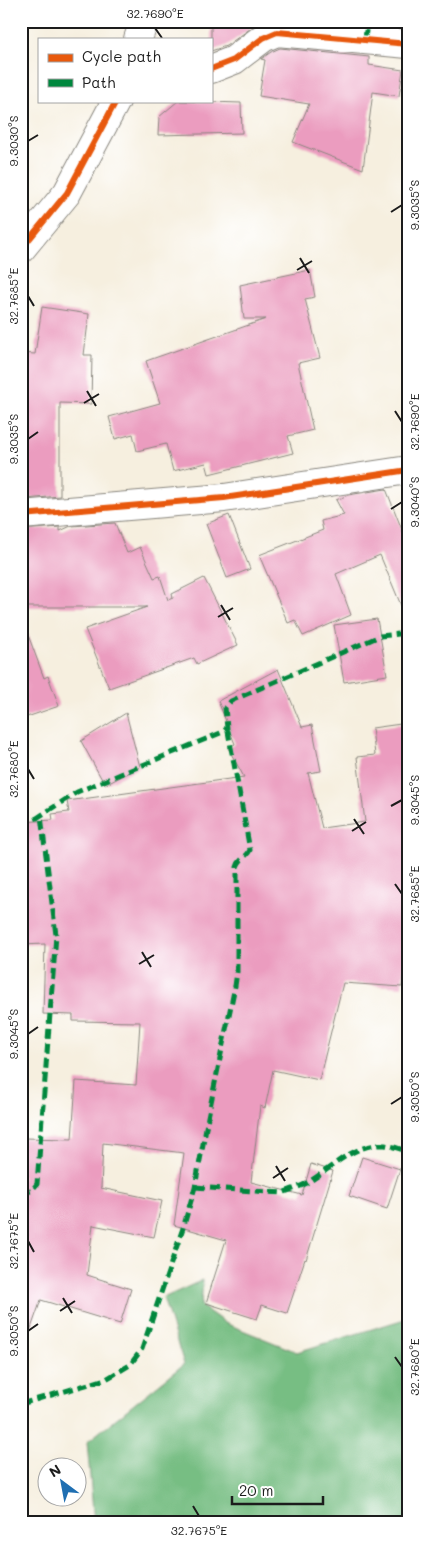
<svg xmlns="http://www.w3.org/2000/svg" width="429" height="1544" viewBox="0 0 429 1544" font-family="Mali,sans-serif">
<rect width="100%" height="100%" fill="#fff"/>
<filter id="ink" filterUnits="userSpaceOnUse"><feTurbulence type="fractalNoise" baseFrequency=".02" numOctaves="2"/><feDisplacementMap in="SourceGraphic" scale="10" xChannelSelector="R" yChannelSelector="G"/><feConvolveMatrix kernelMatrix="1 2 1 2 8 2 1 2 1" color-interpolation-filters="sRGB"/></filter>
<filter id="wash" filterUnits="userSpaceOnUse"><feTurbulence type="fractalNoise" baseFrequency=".0096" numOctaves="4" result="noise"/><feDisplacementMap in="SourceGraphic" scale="20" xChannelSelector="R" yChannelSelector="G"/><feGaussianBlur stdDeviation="1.12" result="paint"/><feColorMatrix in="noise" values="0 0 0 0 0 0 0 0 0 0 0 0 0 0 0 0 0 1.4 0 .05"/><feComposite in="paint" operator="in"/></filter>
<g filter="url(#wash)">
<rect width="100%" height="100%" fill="#f6efdf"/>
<polygon fill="#77be83" stroke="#4a6d50" points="203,1280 201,1306 225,1323 297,1352 408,1318 408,1523 94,1523 87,1442 184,1364 163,1298"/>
<g id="blocks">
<g fill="#eb9cbf">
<polygon points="211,21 262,21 254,26 226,46 211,51"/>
<polygon points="280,48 369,57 369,65 403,70 399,96 373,92 363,169 293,142 309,104 259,96 265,60 261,59 271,52"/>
<polygon points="178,101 241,103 242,133 158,135 159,117"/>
<polygon points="310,270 315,297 305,299 320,358 298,363 313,430 288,436 293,453 209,474 206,463 173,471 166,444 137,451 133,434 115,439 109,417 160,403 146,361 266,319 244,319 240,285"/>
<polygon points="42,307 89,314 84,355 92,355 91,404 60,403 60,496 25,499 24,430 23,430 23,402 21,402 21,353 35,354"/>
<polygon points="386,489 408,545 408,622 380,555 336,574 351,615 303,636 295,620 288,623 259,555 323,530 321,521 344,515 336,500 348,495"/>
<polygon points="229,515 250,569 227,578 206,524"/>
<polygon points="115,523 127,553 140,547 154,578 160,576 168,600 173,598 172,594 204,578 238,645 197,664 194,658 109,688 85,629 147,607 21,607 21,530 60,527 60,531 71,526"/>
<polygon points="377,619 387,675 344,682 334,625"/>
<polygon points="24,624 44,678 48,676 59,706 21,719 21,625"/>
<polygon points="278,669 302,727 312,725 321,771 308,773 322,828 365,822 357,757 375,755 372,728 408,723 408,919 402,987 343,983 319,1080 273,1070 265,1108 260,1106 251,1182 302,1195 311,1164 333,1171 306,1260 305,1259 287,1313 262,1305 257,1319 206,1303 226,1240 174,1225 184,1153 103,1143 101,1188 162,1201 154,1237 93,1225 87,1275 131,1289 120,1324 41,1300 24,1348 21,1347 22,1138 72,1139 76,1081 136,1085 140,1022 73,1021 73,1015 43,1014 45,944 21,945 21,822 53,820 52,814 69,812 67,801 244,777 228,748 235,744 218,701"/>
<polygon points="126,713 140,767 105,785 81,741"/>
<polygon points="362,1157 400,1169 387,1209 349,1196"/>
</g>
</g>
</g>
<g filter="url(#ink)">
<use href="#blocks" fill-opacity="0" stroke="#89867e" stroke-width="1"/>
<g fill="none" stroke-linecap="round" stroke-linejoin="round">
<g stroke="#89867e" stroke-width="30">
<g id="street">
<polyline points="138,39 144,21"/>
<polyline points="211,69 234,60 263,38 277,32 408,44"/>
<polyline points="21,249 67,193 116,101"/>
<polyline points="21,515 224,498 408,470"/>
</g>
</g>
<use href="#street" stroke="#fff" stroke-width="28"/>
<g stroke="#00873e" stroke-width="5" stroke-dasharray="10 5" stroke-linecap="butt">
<polyline points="365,40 367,21"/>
<polyline points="21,824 37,818 77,792 223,732 227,728 225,708 231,701 380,636 408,633"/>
<path d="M 195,1187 L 282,1193 C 290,1190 297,1188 305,1184 C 331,1170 352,1143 385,1145 C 392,1146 400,1149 408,1151"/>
<polyline points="21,1193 31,1191 37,1184 56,935 41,816"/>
<path d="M 21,1404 L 106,1379 L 130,1365 L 142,1349 L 184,1225 L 195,1187 L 208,1117 L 235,986 L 237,972 L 237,867 C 239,859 247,857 250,850 L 227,726"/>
</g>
<g stroke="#fff" stroke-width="9">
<g id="cycleway">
<polyline points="211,69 234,60 263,38 277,32 408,44"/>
<polyline points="21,249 67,193 116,101"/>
<polyline points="21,515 224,498 408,470"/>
</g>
</g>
<use href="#cycleway" stroke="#e8590c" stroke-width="6"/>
</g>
</g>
<path fill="none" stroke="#1c1c1c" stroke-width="2" d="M 155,28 L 162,38M 28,141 L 38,135M 391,212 L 402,205M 300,258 L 309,273M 297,270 L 312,261M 28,296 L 34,306M 87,391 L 96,406M 84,403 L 99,394M 395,411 L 402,422M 28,439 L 38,432M 391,509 L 402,502M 221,605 L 230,620M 218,617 L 233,608M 28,769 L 34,779M 391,806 L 402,800M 354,819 L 364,834M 352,831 L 366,822M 395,884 L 402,894M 142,952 L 151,967M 139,964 L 154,955M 28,1034 L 38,1027M 391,1104 L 402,1097M 276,1166 L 285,1181M 273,1178 L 288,1168M 28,1241 L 34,1252M 63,1298 L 72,1313M 60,1311 L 75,1301M 28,1331 L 38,1324M 395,1357 L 402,1367M 193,1506 L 199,1516"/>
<rect width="429" height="1544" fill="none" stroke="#fff" stroke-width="55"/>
<rect x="38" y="38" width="175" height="65" fill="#ffffff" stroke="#a4a4a4"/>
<rect x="48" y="54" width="25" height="8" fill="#e8590c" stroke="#a4a4a4"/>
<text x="82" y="62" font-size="15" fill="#1c1c1c">Cycle path</text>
<rect x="48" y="79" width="25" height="8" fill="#00873e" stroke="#a4a4a4"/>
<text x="82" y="88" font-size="15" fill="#1c1c1c">Path</text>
<g transform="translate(62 1482) rotate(328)"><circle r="24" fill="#ffffff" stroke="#a4a4a4"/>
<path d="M0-4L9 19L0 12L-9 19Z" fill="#1f6fb2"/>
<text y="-8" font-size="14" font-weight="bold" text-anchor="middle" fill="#1c1c1c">N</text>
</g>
<path d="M232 1496v8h91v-8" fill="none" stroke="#1c1c1c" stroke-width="2.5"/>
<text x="239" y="1496" font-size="15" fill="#1c1c1c" stroke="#ffffff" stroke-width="4" paint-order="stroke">20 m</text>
<rect x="28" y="28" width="374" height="1488" fill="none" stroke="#1c1c1c" stroke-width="2"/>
<g font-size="12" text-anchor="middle" fill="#1c1c1c">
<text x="155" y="18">32.7690°E</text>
<text transform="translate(14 141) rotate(-90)" y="4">9.3030°S</text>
<text transform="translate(415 205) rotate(-90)" y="4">9.3035°S</text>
<text transform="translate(14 296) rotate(-90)" y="4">32.7685°E</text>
<text transform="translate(415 422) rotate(-90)" y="4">32.7690°E</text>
<text transform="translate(14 439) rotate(-90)" y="4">9.3035°S</text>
<text transform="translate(415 502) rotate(-90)" y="4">9.3040°S</text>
<text transform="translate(14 769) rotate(-90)" y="4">32.7680°E</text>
<text transform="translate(415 800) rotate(-90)" y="4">9.3045°S</text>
<text transform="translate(415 894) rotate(-90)" y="4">32.7685°E</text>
<text transform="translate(14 1034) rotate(-90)" y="4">9.3045°S</text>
<text transform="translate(415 1097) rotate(-90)" y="4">9.3050°S</text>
<text transform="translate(14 1241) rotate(-90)" y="4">32.7675°E</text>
<text transform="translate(14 1331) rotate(-90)" y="4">9.3050°S</text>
<text transform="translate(415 1367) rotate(-90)" y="4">32.7680°E</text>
<text x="199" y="1535">32.7675°E</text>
</g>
</svg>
